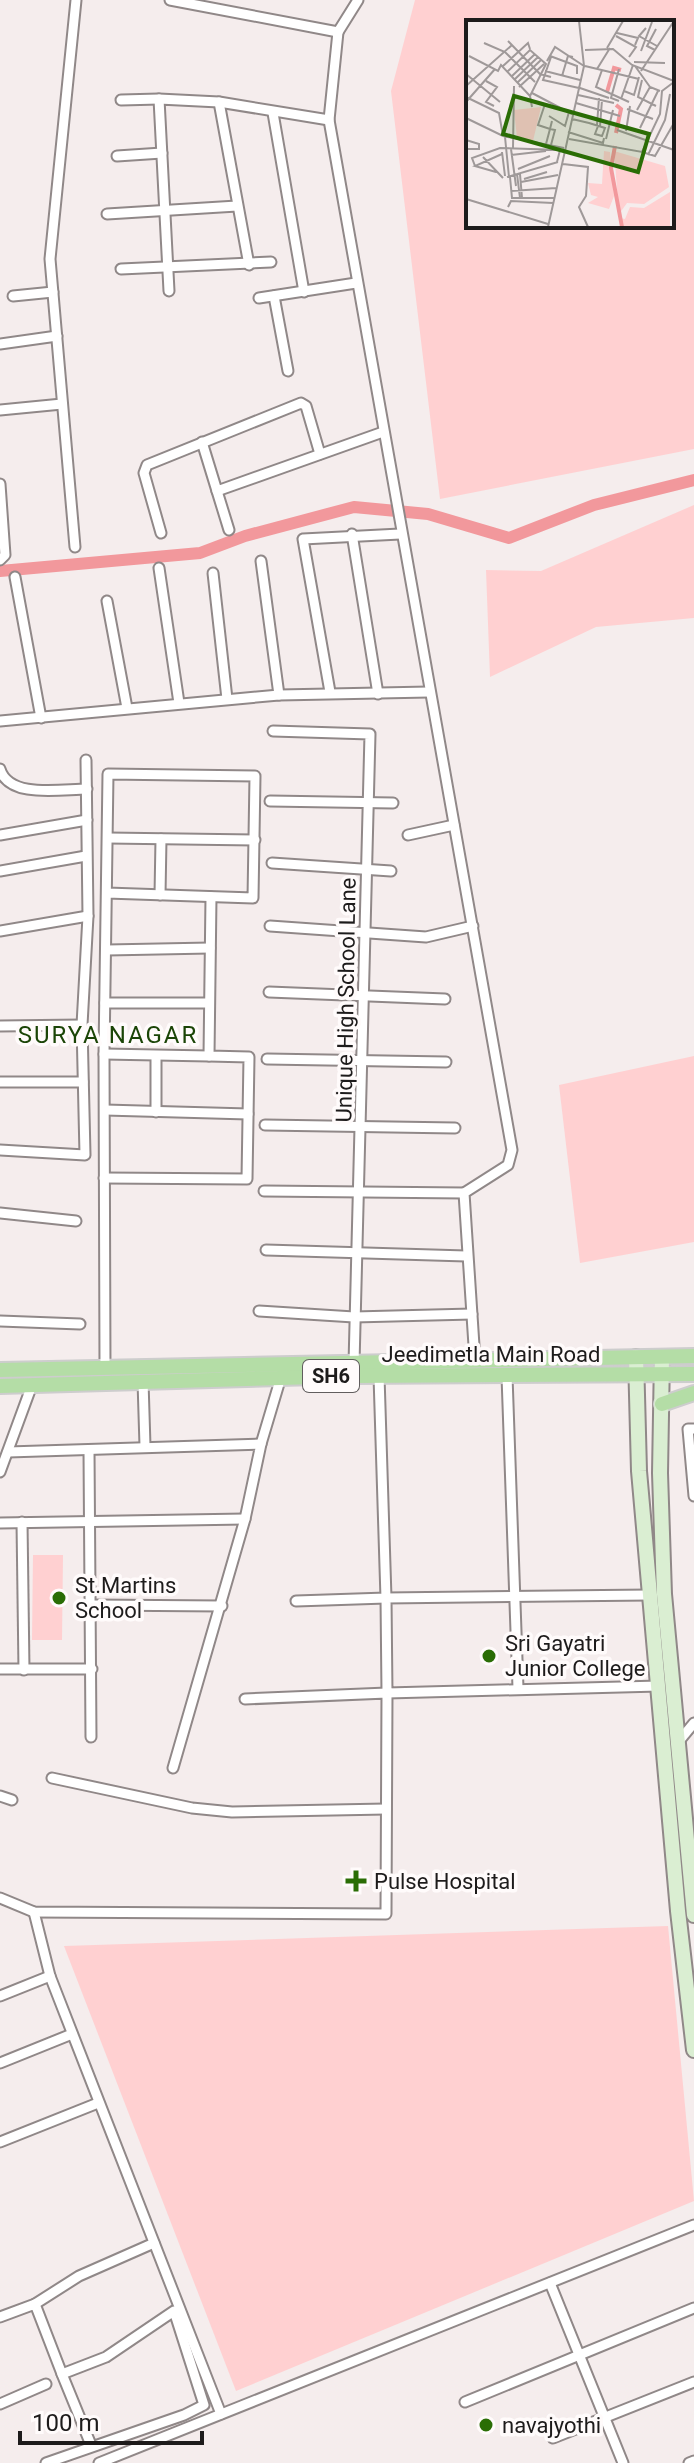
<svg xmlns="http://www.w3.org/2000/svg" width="694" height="2463" viewBox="0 0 694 2463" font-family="Roboto,sans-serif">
<rect width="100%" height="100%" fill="#f5eded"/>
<g fill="#ffd0d1" fill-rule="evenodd">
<path d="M 415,0 L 694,0 L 694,449 L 440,499 L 391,91 ZM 468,22 L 672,22 L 672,226 L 468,226 Z"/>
<polygon points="694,505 694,618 596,627 490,677 486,570 541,571"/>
<polygon points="694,1056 694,1242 580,1263 559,1085"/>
<polygon points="33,1555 63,1555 62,1640 32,1640"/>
<polygon points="668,1926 694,2201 236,2391 64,1946"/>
</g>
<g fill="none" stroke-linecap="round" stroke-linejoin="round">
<polyline stroke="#f2989c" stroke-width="12" points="0,571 200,553 245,536 354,507 428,514 509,538 594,505 694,480"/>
<g stroke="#908888" stroke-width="13">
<g id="street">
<polyline points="170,0 338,32 329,120 512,1150 508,1165 464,1193 475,1361"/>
<polyline points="338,32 358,0"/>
<polyline points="121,100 159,99"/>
<polyline points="219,102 249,265"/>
<polyline points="273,113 304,292"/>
<polyline points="117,156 162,153"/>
<polyline points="107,214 237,206"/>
<polyline points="121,269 271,262"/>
<polyline points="169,291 159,99 219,102 329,120"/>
<polyline points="13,296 53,292"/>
<polyline points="274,296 288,371"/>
<polyline points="259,298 356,283"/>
<polyline points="0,344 57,336"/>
<polyline points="0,410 62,404"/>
<polyline points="202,442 217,491 383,432"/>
<polyline points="0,484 5,555 0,560"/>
<polyline points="217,491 229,530"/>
<polyline points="161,533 144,473 147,465 301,403 306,406 320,454"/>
<polyline points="352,534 378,694"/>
<polyline points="75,547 50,259 76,0"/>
<polyline points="261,561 279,695"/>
<polyline points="159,568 179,703"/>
<polyline points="213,573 227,699"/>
<polyline points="15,577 41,718"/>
<polyline points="107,601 127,708"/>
<polyline points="330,692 303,539 400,534"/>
<polyline points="0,721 279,695 429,692"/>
<polyline points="273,731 370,734 354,1364"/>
<path d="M 0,769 C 9,799 61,789 87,789"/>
<polyline points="270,801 393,803"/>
<polyline points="0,835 87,820"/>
<polyline points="408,835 454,825"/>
<polyline points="108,838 255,840"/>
<polyline points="272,863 391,871"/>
<polyline points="0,871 86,856"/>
<polyline points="160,895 161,839"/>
<polyline points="270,926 426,937 473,926"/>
<polyline points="0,931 88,916"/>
<polyline points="107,950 210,948"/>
<polyline points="269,992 445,999"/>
<polyline points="105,1003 209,1003"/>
<polyline points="0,1026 82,1025"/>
<polyline points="104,1054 209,1056"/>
<polyline points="267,1059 446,1062"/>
<polyline points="0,1082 83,1082"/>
<polyline points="105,1110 248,1114"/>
<polyline points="156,1112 156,1056"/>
<polyline points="265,1125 455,1128"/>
<polyline points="0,1150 85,1155 82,1025 88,916 86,760"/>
<polyline points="104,1178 247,1179 249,1057 209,1056 211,897"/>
<polyline points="264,1191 464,1193"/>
<polyline points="0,1213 76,1221"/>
<polyline points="266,1250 466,1256"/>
<polyline points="259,1311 354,1317 472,1314"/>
<polyline points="0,1321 80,1324"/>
<polyline points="105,1368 104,1054 108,774 255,776 253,898 107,893"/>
<polyline points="507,1376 518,1688"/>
<polyline points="143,1381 145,1446"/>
<polyline points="694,1429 688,1429 694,1496"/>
<polyline points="261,1444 281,1377"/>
<polyline points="89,1450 91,1737"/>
<polyline points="8,1452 261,1444 245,1519 173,1768"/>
<polyline points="0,1472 32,1385"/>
<polyline points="22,1522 24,1670"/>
<polyline points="0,1523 245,1519"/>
<polyline points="650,1595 386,1598 387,1693 659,1686"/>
<polyline points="296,1601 386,1598 379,1376"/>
<polyline points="92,1605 222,1606"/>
<polyline points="0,1669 92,1669"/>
<polyline points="679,1741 694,1723"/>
<polyline points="52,1778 192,1808 232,1812 386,1809"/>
<polyline points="0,1796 12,1800"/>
<polyline points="0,1898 34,1912 386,1914 387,1693 245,1699"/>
<polyline points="34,1912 50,1976 221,2414"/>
<polyline points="0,1996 50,1976"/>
<polyline points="0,2063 72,2034"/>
<polyline points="0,2142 98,2103"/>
<polyline points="550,2283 623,2463"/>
<polyline points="35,2304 79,2276 154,2243"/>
<polyline points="0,2317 35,2304 62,2374"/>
<polyline points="465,2402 694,2308"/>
<polyline points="0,2404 46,2384"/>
<polyline points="553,2438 694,2382"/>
<polyline points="46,2463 184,2415 204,2405 174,2311 106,2357 62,2374 91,2445"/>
<polyline points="99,2463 694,2225"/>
<polyline points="689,2463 694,2461"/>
</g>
</g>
<g stroke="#908888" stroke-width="18">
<g id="secondary">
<polyline points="636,1357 639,1471 678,1911 694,2050"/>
<polyline points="662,1357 660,1473 664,1594 694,1915"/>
</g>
</g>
<g stroke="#cdcdcd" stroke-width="18">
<g id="primary">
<polyline points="0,1370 694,1356"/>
<polyline points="0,1386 351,1376 694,1374"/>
<polyline points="662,1404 694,1393"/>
</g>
</g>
<use href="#street" stroke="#fff" stroke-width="9"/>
<use href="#secondary" stroke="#daeed2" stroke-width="14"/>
<use href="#primary" stroke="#b4dda6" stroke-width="14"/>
</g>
<g fill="#2a6d05" stroke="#fffbfb" stroke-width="3">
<circle cx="59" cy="1598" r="8"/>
<circle cx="489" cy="1656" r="8"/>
<path d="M352 1869h8v8h8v8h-8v8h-8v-8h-8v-8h8z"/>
<circle cx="486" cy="2425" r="8"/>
</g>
<g text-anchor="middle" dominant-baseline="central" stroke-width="7" stroke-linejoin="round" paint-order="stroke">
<rect fill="#fffbfb" stroke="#615e5e" stroke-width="2" x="303" y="1360" width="56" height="32" rx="6"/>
<g font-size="20" font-weight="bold" fill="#1d1b1b">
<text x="331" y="1376">SH6</text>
</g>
<g font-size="22" fill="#1d1b1b" stroke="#fffbfb">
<text transform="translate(346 1000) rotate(-89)">Unique High School Lane</text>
<text x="491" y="1354">Jeedimetla Main Road</text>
</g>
<g font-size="22" fill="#1d1b1b" stroke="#fffbfb" text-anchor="start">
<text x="75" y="1585">St.Martins<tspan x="75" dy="25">School</tspan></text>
<text x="505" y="1643">Sri Gayatri<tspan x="505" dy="25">Junior College</tspan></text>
<text x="374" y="1881">Pulse Hospital</text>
<text x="502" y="2425">navajyothi</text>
</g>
<g font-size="24" letter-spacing="2" fill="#1b4507" stroke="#fffbfb">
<text x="108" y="1035">SURYA NAGAR</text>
</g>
</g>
<g transform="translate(466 20)">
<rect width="208" height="208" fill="#f5eded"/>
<path d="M 75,87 L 67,121 L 51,118 L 48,90 ZM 138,131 L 144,132 L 148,176 L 143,189 L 122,183 L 132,177 L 125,175 L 122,163 L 136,164 ZM 148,131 L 199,146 L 203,167 L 178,184 L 161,183 L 153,194 ZM 204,172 L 204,207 L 158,207 L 154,198 L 159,199 L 164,187 L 178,188 Z" fill="#ffd0d1"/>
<path fill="none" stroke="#f2989c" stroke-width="4" d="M 141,72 L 148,48 L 155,50M 150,113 L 155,89 L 150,85M 149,126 L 145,148 L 156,207"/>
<path fill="none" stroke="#9f9999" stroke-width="2" d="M 180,8 L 173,16 L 191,26M 151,13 L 172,18 L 169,25M 150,16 L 170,27 L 163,37M 42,21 L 74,54 L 85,57M 18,23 L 39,32 L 69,62M 141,28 L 157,1M 119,30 L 147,29 L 166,45 L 208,61M 189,30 L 181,26 L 190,9M 175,31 L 186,2M 3,36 L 32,51 L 35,45 L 64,76 L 66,87M 84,36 L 111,46 L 111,54M 85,37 L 77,60 L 113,68M 81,41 L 89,27 L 118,46M 168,42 L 199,43M 37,46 L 62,23 L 64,29M 119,46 L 173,59M 169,46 L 184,67 L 194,71M 131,49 L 144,28M 153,49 L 145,78 L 153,81M 136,50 L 130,67 L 163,82M 79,51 L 114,60M 175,51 L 208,1M 41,52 L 64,30 L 80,44 L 64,76M 0,54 L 34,82M 96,56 L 102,36 L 107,37M 45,57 L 69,34M 48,60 L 72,37M 176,60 L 172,77 L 190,86M 20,61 L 31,67 L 20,82 L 28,86M 52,62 L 75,40M 0,66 L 46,25M 53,67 L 78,44M 114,68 L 143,78M 158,71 L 168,75 L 173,57M 66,73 L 106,94M 112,75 L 148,83M 0,77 L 33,93 L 37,116M 155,79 L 167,45M 0,82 L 29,49M 110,83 L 154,96M 79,84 L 72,105 L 84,109 L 86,101M 161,89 L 187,99M 171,90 L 184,67M 83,96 L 99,106 L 103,92M 0,98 L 37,116 L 98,128M 106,99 L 123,103 L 139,108 L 136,116 L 129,114 L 132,106M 131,105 L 133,78M 134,106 L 136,80M 174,108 L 192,71M 151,110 L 208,130M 160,111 L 164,86M 102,112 L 137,123 L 138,118M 39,117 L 43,157M 103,119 L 176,132 L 194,94 L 196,71 L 208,62M 140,119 L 147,90M 0,120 L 13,124 L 13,129 L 0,129M 80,124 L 84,109 L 89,110 L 85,125M 47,128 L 48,66M 45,129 L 50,166M 36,132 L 39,156M 176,132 L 189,136 L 208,103M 45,135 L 80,131M 182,135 L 199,100 L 204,74M 17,137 L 37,158M 97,144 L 122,147 L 120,176 L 113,187 L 122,207M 9,146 L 6,138 L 34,128 L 94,130 L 91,142M 52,149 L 84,136M 30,152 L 9,146 L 36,134M 51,154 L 54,178M 54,154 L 56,178M 41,157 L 92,142M 44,157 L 46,178 L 88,178M 58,159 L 81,152M 55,162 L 92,155M 45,171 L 90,168M 0,179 L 82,204M 42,187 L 45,181 L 87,183M 82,207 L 118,46 L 113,1"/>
<path fill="#2a6d05" fill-opacity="0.15" stroke="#2a6d05" stroke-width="4" d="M 48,76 L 183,114 L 172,152 L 37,114 Z"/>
<rect width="208" height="208" fill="none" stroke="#1d1b1b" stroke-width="4"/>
</g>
<path d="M20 2431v12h182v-12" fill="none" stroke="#1d1b1b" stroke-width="4"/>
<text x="32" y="2431" font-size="24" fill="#1d1b1b" stroke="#fffbfb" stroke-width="6" paint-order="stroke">100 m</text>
</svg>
